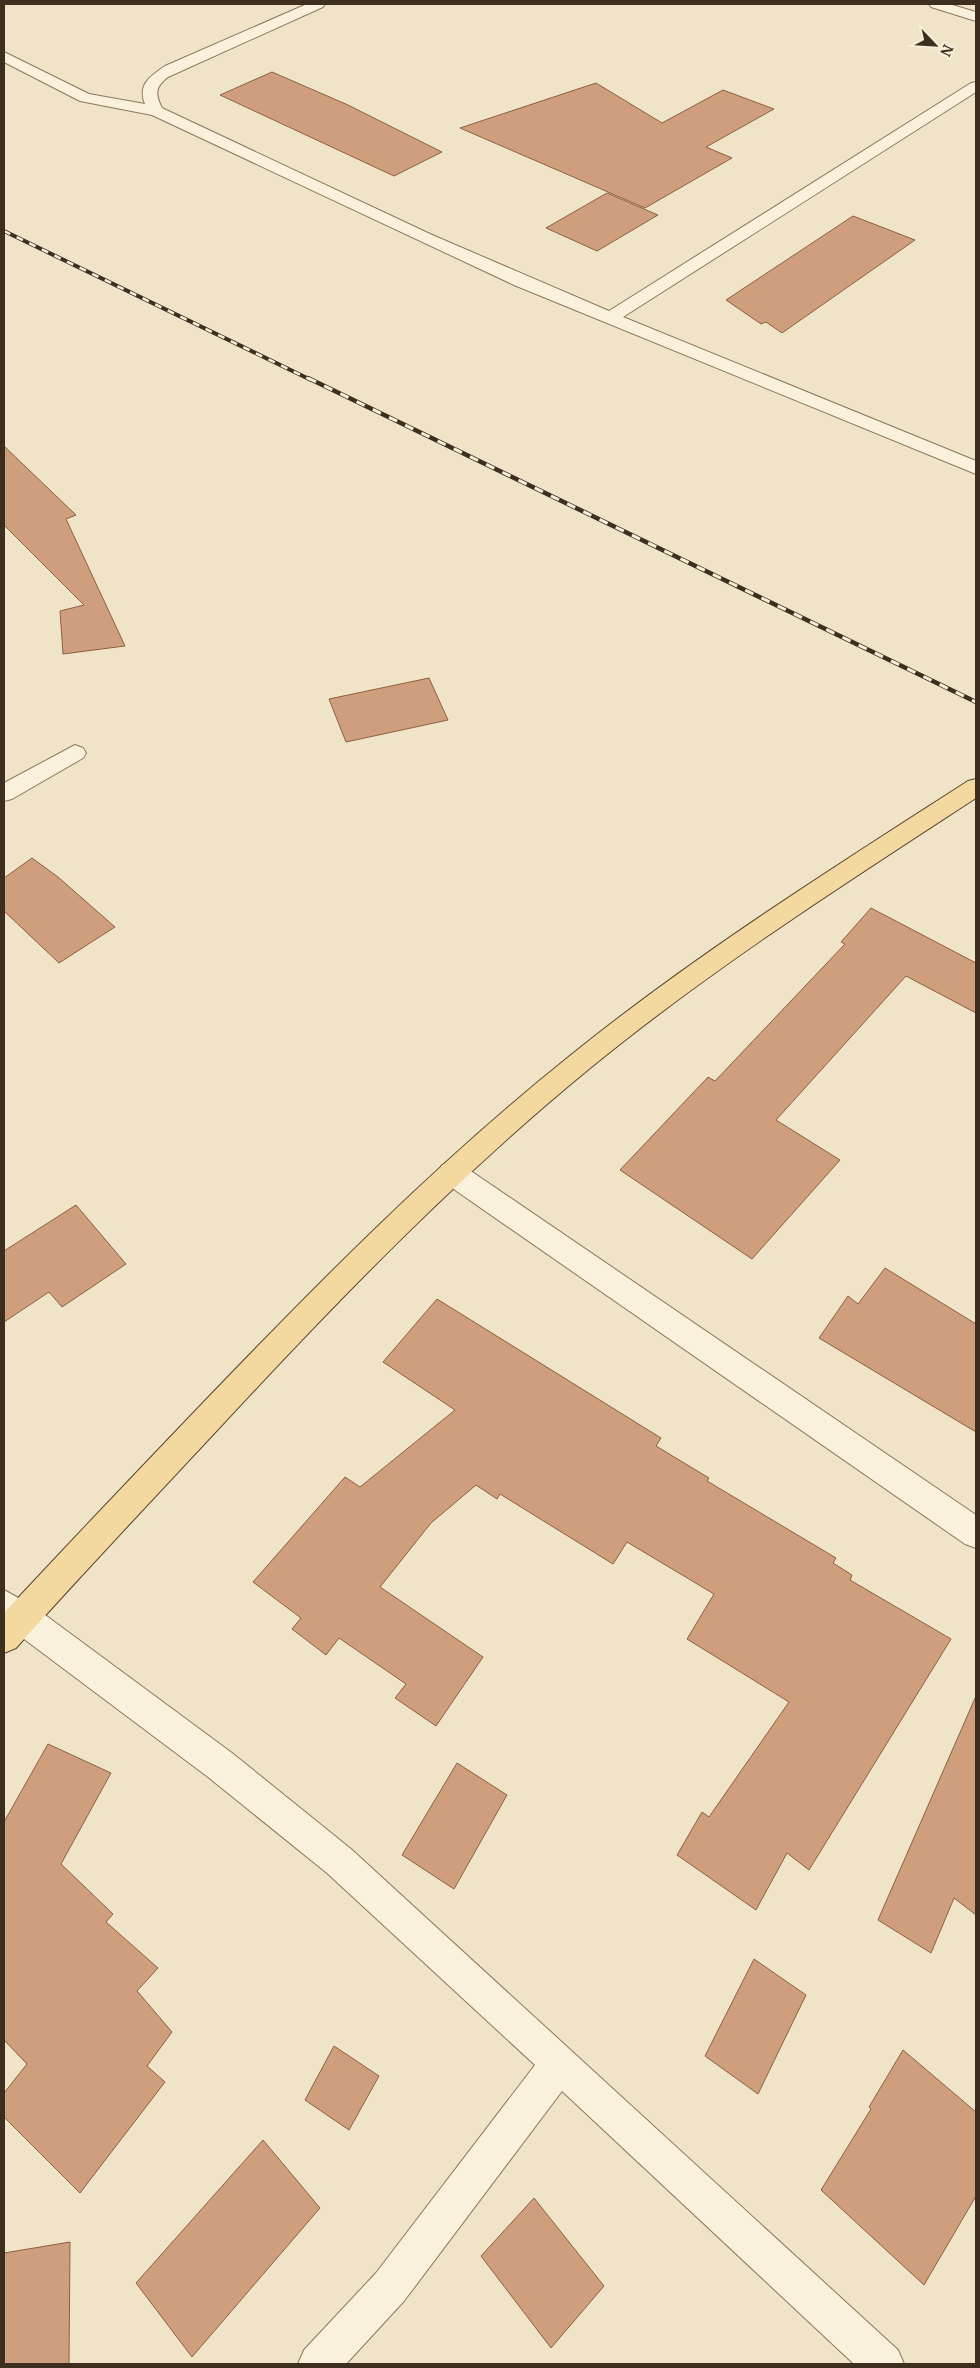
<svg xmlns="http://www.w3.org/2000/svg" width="980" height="2368" viewBox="0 0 980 2368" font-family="Merriweather,serif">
<rect width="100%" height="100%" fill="#f0e4c8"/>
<g fill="#cf9f7d" stroke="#8d5f41">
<polygon points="272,72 348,105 442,152 394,176 220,95"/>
<polygon points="596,83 662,123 723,90 774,109 706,147 732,158 645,208 460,128"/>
<polygon points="607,193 658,215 597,251 546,228"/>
<polygon points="853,216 915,240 782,333 766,322 761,324 726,300"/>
<polygon points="4,446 76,515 66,519 125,646 63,654 60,611 84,605 4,525"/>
<polygon points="429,678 448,720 346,742 329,699"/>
<polygon points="32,858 58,877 115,927 59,963 4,911 4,878"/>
<polygon points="871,908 976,963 976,1013 906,976 776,1120 840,1160 752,1259 620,1170 708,1077 715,1081 845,944 841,942"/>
<polygon points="76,1205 126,1264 62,1307 49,1292 4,1322 4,1251"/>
<polygon points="885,1268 976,1324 976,1432 819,1338 848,1296 858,1304"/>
<polygon points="437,1299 661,1438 656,1446 709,1478 707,1481 836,1558 833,1563 852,1575 850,1580 951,1639 809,1870 787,1853 756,1910 677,1855 702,1812 709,1817 789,1702 687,1639 714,1594 627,1542 613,1564 500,1494 497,1499 476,1485 431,1523 380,1587 483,1657 436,1726 395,1698 406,1684 339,1638 326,1655 292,1629 301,1618 253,1582 345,1477 360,1487 455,1410 383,1362"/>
<polygon points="976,1696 976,1915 954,1898 931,1953 878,1920"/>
<polygon points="48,1744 111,1773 61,1864 113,1914 106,1922 158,1968 137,1991 172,2032 147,2066 165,2082 80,2193 4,2117 4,2093 27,2064 4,2040 4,1822"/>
<polygon points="457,1763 507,1795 454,1889 402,1855"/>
<polygon points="754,1959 806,1995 758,2094 705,2056"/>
<polygon points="334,2046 379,2076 349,2130 305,2100"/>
<polygon points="903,2050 976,2112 976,2196 924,2285 821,2190 871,2109 869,2107"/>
<polygon points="263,2140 320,2208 192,2357 136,2283"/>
<polygon points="534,2198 604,2286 551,2348 481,2256"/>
<polygon points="70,2242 69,2364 4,2364 4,2253"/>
</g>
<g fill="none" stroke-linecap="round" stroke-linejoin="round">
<g stroke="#8d765c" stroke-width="2">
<g id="minor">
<path d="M 307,4 L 325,4 L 323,7 L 168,77 C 155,87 155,94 162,108 L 430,234 L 609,311 L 971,83 L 976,82 L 976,92 L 623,317 L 976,461 L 976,474 L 514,285 L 152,115 L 80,101 L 4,62 L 4,52 L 89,94 L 145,104 C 137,85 150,76 165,66 Z"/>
<polygon points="929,4 949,4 976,12 976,21 931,7"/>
<polygon points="75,745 83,748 86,753 83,758 12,799 4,801 4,783"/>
<polygon points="452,1162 462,1165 976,1515 976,1548 965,1544 442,1181 438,1173 442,1165"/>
<polygon points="4,1590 33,1606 232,1753 351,1849 898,2350 904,2364 854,2364 562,2091 404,2301 346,2364 298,2364 304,2350 376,2273 535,2065 327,1873 208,1777 4,1624"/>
</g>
</g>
<g stroke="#5b4430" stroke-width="2">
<path id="major" d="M 976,779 L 976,798 C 844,884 711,969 589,1069 C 457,1177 338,1300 222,1425 C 153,1499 83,1573 16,1648 L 4,1653 L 4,1613 C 68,1544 133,1476 198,1408 C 317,1284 437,1162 571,1055 C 696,954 833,868 968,781 Z"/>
</g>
<use href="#minor" fill="#faf1dc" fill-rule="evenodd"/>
<use href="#major" fill="#f3d9a0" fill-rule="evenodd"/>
<g stroke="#3d2e20" stroke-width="4">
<polyline id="rail-far1" points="4,231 311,380"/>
</g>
<g stroke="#3d2e20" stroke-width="4.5">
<polyline id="rail" points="308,378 976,702"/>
</g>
<use href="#rail-far1" stroke="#f7eed8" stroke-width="2.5" stroke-dasharray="7" stroke-linecap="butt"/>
<use href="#rail" stroke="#f7eed8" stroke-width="3" stroke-dasharray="9" stroke-linecap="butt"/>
</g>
<rect width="980" height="2368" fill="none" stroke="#3d2e20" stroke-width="10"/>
<g transform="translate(935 45) rotate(115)" stroke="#f7eed8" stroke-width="4" paint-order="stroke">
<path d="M0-4L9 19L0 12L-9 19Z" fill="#3d2e20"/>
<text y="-8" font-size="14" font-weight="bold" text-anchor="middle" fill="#3d2e20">N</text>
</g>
</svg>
